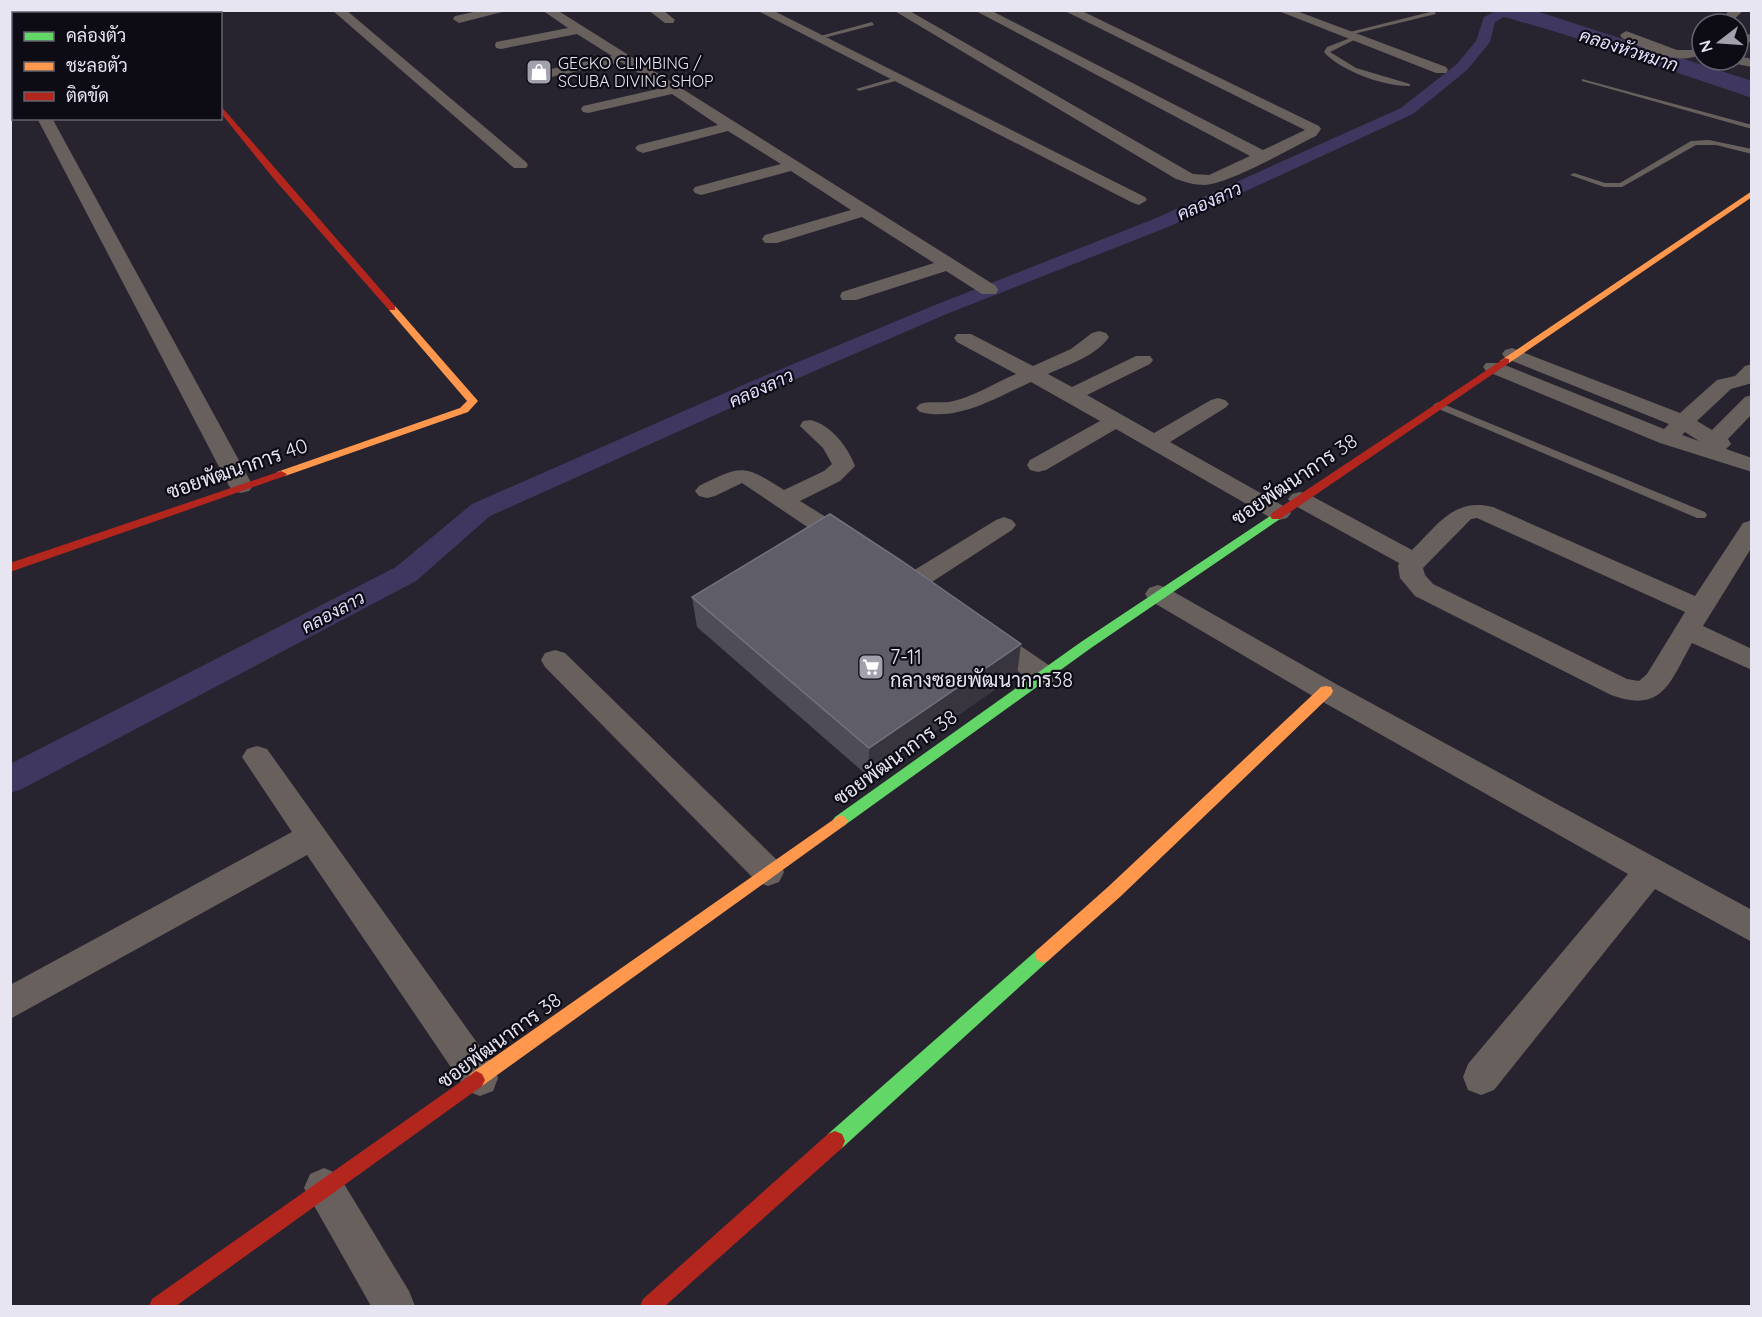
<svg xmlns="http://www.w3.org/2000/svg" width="1762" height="1317" viewBox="0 0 1762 1317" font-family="Quicksand,Sarabun,sans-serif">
<rect width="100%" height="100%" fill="#27242f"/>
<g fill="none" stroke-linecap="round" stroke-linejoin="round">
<polygon fill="#403760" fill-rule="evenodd" points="1498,10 1514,11 1495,22 1490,42 1467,70 1413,114 1168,227 949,313 766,392 490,516 416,581 22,789 10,793 10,764 396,567 472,504 750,382 935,305 1154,219 1401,108 1457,64 1476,41 1484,17"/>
<polygon fill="#403760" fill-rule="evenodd" points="1495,10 1533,10 1752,81 1752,98 1563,34 1498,15"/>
<g fill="#67605d" fill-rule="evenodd">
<polygon points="1434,11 1436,14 1345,36 1342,34"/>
<polygon points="872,22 874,25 816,40 813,38"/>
<path d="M 1353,37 L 1358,38 L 1330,52 L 1356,68 L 1410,84 L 1410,86 C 1386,87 1340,71 1324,52 L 1327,47 Z"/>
<polygon points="897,77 899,80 859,91 856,89"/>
<polygon points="1582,79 1752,125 1752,129 1582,81"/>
<polygon points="1709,140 1752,149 1752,154 1716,145 1696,145 1622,187 1604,187 1570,175 1574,173 1605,183 1620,183 1691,141"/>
<polygon points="1438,402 1705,512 1707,515 1705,518 1697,518 1434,407 1433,405"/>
</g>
<g fill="#67605d" fill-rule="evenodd">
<polygon points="332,10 346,10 526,162 528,165 526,168 514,168"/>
<polygon points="483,10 510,10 459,23 453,19 455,16"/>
<polygon points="542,10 557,10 996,286 998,290 996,294 982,294 946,271 856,300 842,300 840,296 842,292 934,263 862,217 777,243 765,243 762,239 765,235 851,210 791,171 701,195 695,193 693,190 695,187 781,164 728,131 643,153 638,151 635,148 638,145 718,125 672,94 588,113 583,112 581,109 583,106 662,88 621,62 542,79 537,78 535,75 537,72 612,56 577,34 501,49 496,48 495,45 496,42 568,28"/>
<polygon points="648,10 663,10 675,20 673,23 665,23"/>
<polygon points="756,10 772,10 1145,197 1147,200 1139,205 1133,203"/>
<path d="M 893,10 L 908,10 L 1193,174 L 1209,175 L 1250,156 L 974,10 L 990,10 L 1263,150 L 1305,130 L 1063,10 L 1080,10 L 1319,126 L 1321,129 L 1316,136 C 1291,148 1229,184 1204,185 C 1195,185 1185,182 1176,179 Z"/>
<polygon points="1276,10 1294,10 1446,67 1448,70 1446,73 1436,73"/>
<polygon points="1730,10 1744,10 1729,24 1716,24"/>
<path d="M 1626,31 L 1677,50 L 1691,50 L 1702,43 L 1702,54 C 1677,67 1645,48 1622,38 L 1620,35 Z"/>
<polygon points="1738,32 1752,35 1752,43 1738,40"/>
<polygon points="1738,56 1752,59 1752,67 1731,63 1729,60 1738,60"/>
<polygon points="37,118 52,118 253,486 249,491 241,493 233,491 229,486"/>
<path d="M 1099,331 L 1106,333 L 1109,337 C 1096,356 1068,365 1048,374 L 1072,387 L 1136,356 L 1150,356 L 1153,360 L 1150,364 L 1087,395 L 1154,433 L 1211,400 L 1218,398 L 1225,400 L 1229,404 L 1225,408 L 1170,442 L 1287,508 L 1291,513 L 1287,518 L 1279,520 L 1271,518 L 1116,429 L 1046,470 L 1038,472 L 1030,470 L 1027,465 L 1030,460 L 1100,421 L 1031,382 C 997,397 958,422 920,412 L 916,408 L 920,404 C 929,401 939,403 949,402 C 971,398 995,383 1016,374 L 957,342 L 954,338 L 957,334 L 971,334 L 1033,366 L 1071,349 L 1092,333 Z"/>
<path d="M 1512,348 L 1680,413 L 1717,380 L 1735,376 L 1745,366 L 1752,364 L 1752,383 L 1731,389 L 1697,421 L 1712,430 L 1745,397 L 1752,395 L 1752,414 L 1728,439 L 1731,444 L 1726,449 L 1752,458 L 1752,472 L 1660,443 L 1486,371 L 1483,367 L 1486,363 L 1500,363 L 1664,429 L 1669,424 L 1505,358 L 1502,354 L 1505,350 ZM 1685,432 L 1699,441 L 1682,435 Z"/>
<path d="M 811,420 C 831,425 848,447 855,466 L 840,481 L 800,501 L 855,535 L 858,541 L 855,547 L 846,549 L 837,547 L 742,483 L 715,496 L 707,498 L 699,496 L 695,491 L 699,486 C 742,465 743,464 784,490 L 824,471 L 832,464 L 823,448 L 800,426 L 803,421 Z"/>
<path d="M 1300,492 L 1308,494 L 1412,550 C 1438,525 1454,497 1493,507 L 1695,596 L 1743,523 L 1752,520 L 1752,547 L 1703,626 L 1752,649 L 1752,670 L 1692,643 C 1670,682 1663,714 1611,695 L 1415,596 L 1400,578 L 1398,566 L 1399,563 L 1292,504 L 1288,499 L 1292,494 ZM 1477,518 L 1685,612 L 1647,674 L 1639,681 L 1627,679 L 1433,584 L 1425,575 L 1423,568 L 1471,519 Z"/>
<polygon points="1004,517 1012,520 1016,525 1012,530 921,589 912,591 903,589 899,583 903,577 996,520"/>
<polygon points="1158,585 1167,588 1336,684 1752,910 1752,942 1655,889 1494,1090 1481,1095 1468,1090 1463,1077 1468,1064 1628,874 1316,698 1149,600 1145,594 1149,588"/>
<polygon points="990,629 999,631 1053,668 1057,675 1053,682 1043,685 1033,682 981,645 977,638 981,631"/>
<polygon points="555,650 565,653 779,862 784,872 779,882 768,886 757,882 545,667 541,660 545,653"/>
<polygon points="257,746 267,749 493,1065 498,1078 493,1091 480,1096 467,1091 307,855 10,1019 10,985 292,832 242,757 247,749"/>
<polygon points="324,1168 338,1174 409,1291 415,1306 371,1306 304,1188 310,1174"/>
</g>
<g fill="#63d668" fill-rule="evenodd">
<polygon points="195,10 206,10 197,14 186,14"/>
<polygon points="1276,512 1282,516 1280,519 1091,648 845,825 840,827 835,825 832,821 835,817 1081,642"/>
<polygon points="1043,947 1049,950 1051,955 1049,960 842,1148 835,1151 828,1148 825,1141 828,1134 1037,950"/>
</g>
<g fill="#ff974d" fill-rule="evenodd">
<polygon points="1752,191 1752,197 1509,363 1501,363 1500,361"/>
<polygon points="389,306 395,306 478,401 468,412 285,476 277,476 277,472 460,408 467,401 389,310"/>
<polygon points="1326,686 1331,687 1333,691 1331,695 1121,896 1049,960 1043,963 1037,960 1035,955 1037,950 1109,886 1321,687"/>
<polygon points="840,815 845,817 848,821 845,825 482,1086 476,1089 470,1086 467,1080 470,1074"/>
</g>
<g fill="#b3261e" fill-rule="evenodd">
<rect x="10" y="48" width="4" height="4"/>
<polygon points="220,105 395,306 395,310 389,310 274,179 220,112"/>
<polygon points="1505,358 1509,359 1509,363 1280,519 1272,519 1270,516 1272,513"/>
<polygon points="281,471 287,474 285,476 10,572 10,563"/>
<polygon points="476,1071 482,1074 485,1080 482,1086 176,1306 149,1306 152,1299"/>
<polygon points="835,1131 842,1134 845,1141 842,1148 665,1306 640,1306 643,1299 828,1134"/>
</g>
</g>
<polygon fill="#4e4c56" points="692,597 1021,644 1017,674 869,777 697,627"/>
<polygon fill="#38353f" points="1021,644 1017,674 869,777 869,748"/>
<polygon fill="#5f5d67" stroke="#74727c" stroke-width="1.5" points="830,514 902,561 1021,644 869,748 692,597"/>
<defs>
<g id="shop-square" transform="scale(1.35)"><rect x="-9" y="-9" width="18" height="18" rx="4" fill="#a4a1ae" stroke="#0d0b14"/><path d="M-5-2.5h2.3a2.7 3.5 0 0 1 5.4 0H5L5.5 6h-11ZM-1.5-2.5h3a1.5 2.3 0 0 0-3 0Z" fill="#fff"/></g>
<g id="supermarket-square" transform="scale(1.35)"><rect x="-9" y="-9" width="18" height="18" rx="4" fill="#a4a1ae" stroke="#0d0b14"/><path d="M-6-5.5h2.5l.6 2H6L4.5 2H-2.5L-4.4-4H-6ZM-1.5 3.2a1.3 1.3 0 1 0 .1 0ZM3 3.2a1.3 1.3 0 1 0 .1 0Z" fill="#fff"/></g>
</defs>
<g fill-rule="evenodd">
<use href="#shop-square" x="539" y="72"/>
<use href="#supermarket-square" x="871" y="667"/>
</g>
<g text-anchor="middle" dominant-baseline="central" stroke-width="4.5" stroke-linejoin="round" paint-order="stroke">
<g font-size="16" fill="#e7e5f2" stroke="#0d0b14" text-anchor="start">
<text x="558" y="63">GECKO CLIMBING /<tspan x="558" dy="18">SCUBA DIVING SHOP</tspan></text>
</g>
<g font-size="18" font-style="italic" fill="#e5e0ff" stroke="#0d0b14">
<text transform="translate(1629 50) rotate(18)">คลองหัวหมาก</text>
<text transform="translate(1209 201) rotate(-24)">คลองลาว</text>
<text transform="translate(761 388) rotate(-24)">คลองลาว</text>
<text transform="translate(333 612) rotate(-28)">คลองลาว</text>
</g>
<g font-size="20" fill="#e7e5f2" stroke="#0d0b14">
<text transform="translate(237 468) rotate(-19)">ซอยพัฒนาการ 40</text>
<text transform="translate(1294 479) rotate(-34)">ซอยพัฒนาการ 38</text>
<text transform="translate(895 757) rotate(-36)">ซอยพัฒนาการ 38</text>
<text transform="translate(499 1040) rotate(-36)">ซอยพัฒนาการ 38</text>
</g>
<g font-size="20" fill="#e7e5f2" stroke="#0d0b14" text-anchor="start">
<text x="890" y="656">7-11<tspan x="890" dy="23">กลางซอยพัฒนาการ38</tspan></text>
</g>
</g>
<rect width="1762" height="1317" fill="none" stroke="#e7e5f2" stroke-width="24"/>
<rect x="12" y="12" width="210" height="108" fill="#0d0b14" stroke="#64626d" stroke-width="1.5"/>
<rect x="24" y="32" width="30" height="9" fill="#63d668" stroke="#64626d" stroke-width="1.5"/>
<text x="66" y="42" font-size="18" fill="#e7e5f2">คล่องตัว</text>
<rect x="24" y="62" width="30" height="9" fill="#ff974d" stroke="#64626d" stroke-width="1.5"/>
<text x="66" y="72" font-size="18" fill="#e7e5f2">ชะลอตัว</text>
<rect x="24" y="92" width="30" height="9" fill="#b3261e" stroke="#64626d" stroke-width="1.5"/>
<text x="66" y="102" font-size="18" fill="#e7e5f2">ติดขัด</text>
<g transform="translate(1720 42) rotate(253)"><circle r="28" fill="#0d0b14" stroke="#64626d" stroke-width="1.5"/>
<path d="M0-4.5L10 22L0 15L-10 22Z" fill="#a4a1ae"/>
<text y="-9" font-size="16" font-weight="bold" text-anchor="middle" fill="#e7e5f2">N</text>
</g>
</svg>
